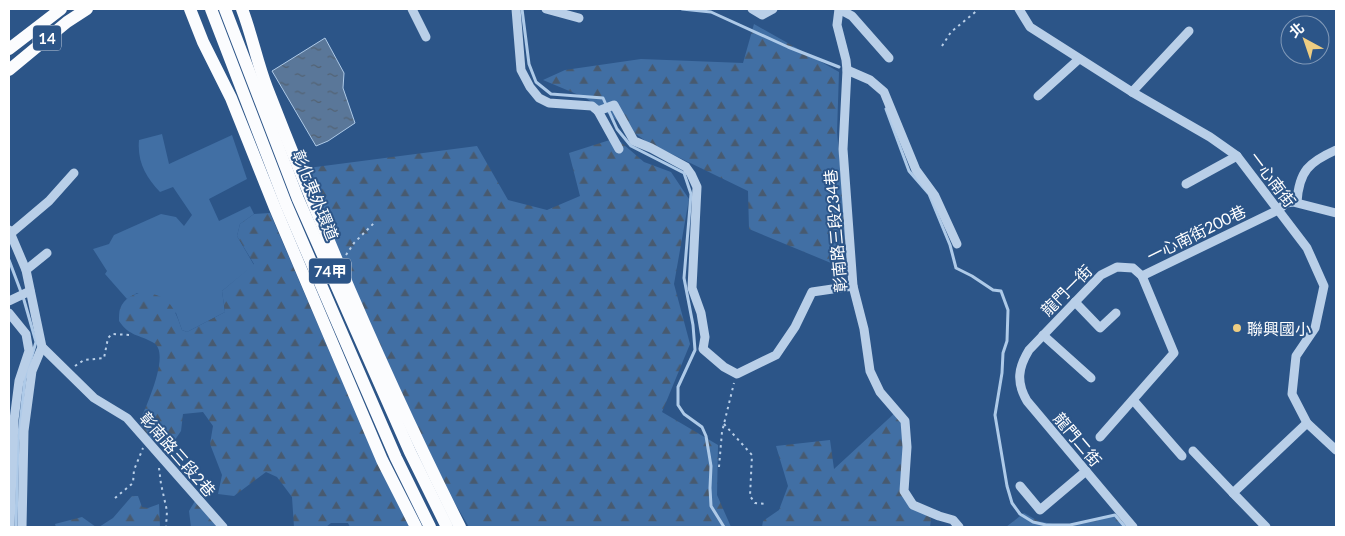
<svg xmlns="http://www.w3.org/2000/svg" width="1345" height="536" viewBox="0 0 1345 536" font-family="Lato,'Noto Sans TC',sans-serif">
<defs>
<pattern id="forest-firs" width="22" height="20" patternUnits="userSpaceOnUse" patternTransform="scale(1.25)"><rect width="22" height="20" fill="#416fa4"/><path d="M5 1l3.5 6h-7zM16 11l3.5 6h-7z" fill="#485a6f"/></pattern>
<pattern id="water-ripples" width="26" height="14" patternUnits="userSpaceOnUse" patternTransform="scale(1.25)"><rect width="26" height="14" fill="#5a7799"/><path d="M2 4q2-2 4 0t4 0M15 11q2-2 4 0t4 0" fill="none" stroke="#536272"/></pattern>
</defs>
<rect width="100%" height="100%" fill="#2c5588"/>
<path fill="#416fa4" d="M 162,134 L 169,164 L 232,135 L 247,179 L 209,199 L 219,221 L 250,206 L 254,214 L 240,224 L 237,236 L 254,265 L 222,291 L 225,312 L 187,332 L 182,330 L 176,313 L 137,293 L 127,299 L 105,274 L 107,271 L 93,249 L 109,244 L 114,235 L 161,214 L 176,217 L 184,226 L 192,215 L 173,187 L 160,192 C 146,177 137,162 139,140 Z"/>
<g fill="url(#forest-firs)">
<polygon points="754,24 839,72 837,132 846,230 843,268 749,229 748,191 647,142 586,98 543,80 565,70 641,59 743,63"/>
<polygon points="616,138 644,162 671,172 689,199 674,284 690,344 662,412 718,445 717,495 731,527 469,527 450,495 331,244 308,168 477,146 508,200 547,210 580,196 569,153"/>
<path d="M 270,213 L 333,360 L 419,527 L 350,527 L 348,523 L 331,523 L 326,527 L 294,527 L 292,497 L 277,477 L 266,472 L 234,496 L 218,494 L 222,475 L 210,444 L 213,426 L 203,412 L 183,414 L 181,431 L 168,450 L 149,437 L 139,423 C 145,409 171,354 154,343 C 139,334 130,337 119,321 C 119,317 119,312 120,309 C 127,290 150,289 164,299 C 174,305 178,319 182,330 L 187,332 L 225,312 L 222,291 L 254,264 L 237,236 L 240,224 L 254,214 Z"/>
<polygon points="898,410 905,419 908,493 931,519 930,527 762,527 763,521 779,510 788,486 776,446 830,440 834,469"/>
<polygon points="132,496 138,496 142,507 148,508 159,504 160,527 99,527 113,518"/>
<polygon points="195,501 214,522 217,527 191,527 189,511"/>
<polygon points="1124,512 1138,527 1006,527 1024,513 1038,521 1067,527"/>
<polygon points="82,517 96,527 56,527 55,524"/>
</g>
<polygon fill="url(#water-ripples)" stroke="#aecae8" points="325,38 344,73 343,88 355,123 328,141 316,146 272,71"/>
<g fill="none" stroke-linecap="round" stroke-linejoin="round">
<g stroke="#aecae8" stroke-width="3">
<polyline points="522,9 529,64 536,82 551,94 603,98 617,129 631,146 684,173 691,194 684,278 693,325 695,350 678,387 678,405 684,414 702,427 706,436 711,466 710,488 711,506 724,527"/>
<polyline points="682,9 711,12 788,47 839,67"/>
<polyline points="886,109 909,171 929,194 950,245 956,268 972,276 993,290 1001,291 1008,310 1007,341 1003,353 1002,373 995,415 1007,486 1012,503 1020,514 1033,522 1046,525 1070,525 1115,515 1125,527"/>
<polyline points="9,260 24,300 36,342 25,379 18,443 16,527"/>
</g>
<g stroke="#b9cfe8" stroke-width="2" stroke-dasharray="2.5 4" stroke-linecap="butt">
<polyline points="942,46 951,32 979,9"/>
<polyline points="346,255 354,243 376,221"/>
<polyline points="75,366 84,360 104,358 108,338 112,334 130,335"/>
<polyline points="724,424 752,455 750,496 755,503 766,504"/>
<polyline points="719,467 722,432 734,383"/>
<polyline points="159,468 161,484 167,511 166,527"/>
<polyline points="115,498 133,483 134,470 143,448"/>
</g>
<g stroke="#b9cfe8" stroke-width="9">
<polyline points="412,9 426,37"/>
<polyline points="516,9 521,70 530,87 539,98 549,103 592,106 598,111 614,105 634,141 651,148 686,167 691,174 697,187 692,288 701,313 705,337 703,349 724,367 737,374 776,355 795,327 812,292 853,286"/>
<polyline points="546,9 579,18"/>
<polyline points="752,9 762,15 773,9"/>
<polyline points="839,9 837,25 846,60 847,70 843,149 853,286 864,329 870,371 880,392 905,421 907,447 904,491 913,505 939,516 953,520 959,527"/>
<polyline points="839,9 852,16 889,58"/>
<polyline points="1019,9 1030,27 1132,92 1210,137 1237,156 1307,248 1324,286 1315,328 1296,356 1292,394 1307,423 1336,450"/>
<polyline points="847,70 870,80 884,92 916,170 935,196 957,244"/>
<polyline points="1132,92 1189,31"/>
<polyline points="1038,96 1079,59"/>
<polyline points="598,111 619,149"/>
<polyline points="1186,184 1237,156"/>
<path d="M 1297,202 C 1299,171 1309,162 1336,150"/>
<polyline points="9,230 26,270 42,347 94,398 127,418 223,527"/>
<polyline points="10,234 49,201 74,173"/>
<polyline points="26,270 47,253"/>
<polyline points="1142,276 1278,210 1286,203 1293,202 1336,213"/>
<polyline points="9,301 30,291"/>
<polyline points="1075,302 1100,328 1116,313"/>
<polyline points="9,313 26,334 29,351 19,381 14,420 10,527"/>
<polyline points="1043,335 1091,378"/>
<polyline points="1133,400 1182,456"/>
<path d="M 1100,437 L 1174,353 L 1142,276 L 1133,268 L 1117,267 L 1101,275 L 1029,350 C 1018,368 1016,382 1027,401 L 1133,527"/>
<polyline points="1193,451 1233,493"/>
<polyline points="1020,486 1040,510 1086,471"/>
<polyline points="22,527 24,431 32,371 42,347"/>
<polyline points="1266,527 1233,493 1307,423"/>
</g>
<g stroke="#fbfcfe" stroke-width="12">
<polyline points="190,9 203,42 231,98 275,208 382,460 416,527"/>
<polyline points="211,9 286,204 396,458 430,527"/>
<polyline points="225,9 298,199 410,452 447,527"/>
<path d="M 242,9 C 252,35 257,62 267,88 C 325,237 388,384 460,527"/>
<polyline points="9,49 61,9"/>
<polyline points="9,70 67,22 87,9"/>
</g>
</g>
<circle fill="#eecd82" stroke="#2c5588" stroke-width="2" cx="1237" cy="328" r="5"/>
<g text-anchor="middle" dominant-baseline="central" stroke-width="4" stroke-linejoin="round" paint-order="stroke">
<g fill="#2c5588" stroke="#c0ccdb" stroke-width="1">
<rect x="33" y="25.5" width="28" height="25" rx="4"/>
<rect x="309" y="258.5" width="42" height="25" rx="4"/>
</g>
<g font-size="15" font-weight="bold" fill="#fff">
<text x="47" y="38">14</text>
<text x="330" y="271">74甲</text>
</g>
<g font-size="16" fill="#fff" stroke="#2c5588">
<text transform="translate(1273 179) rotate(53)">一心南街</text>
<text transform="translate(316 195) rotate(68)">彰化東外環道</text>
<text transform="translate(835 231) rotate(-95)">彰南路三段234巷</text>
<text transform="translate(1196 233) rotate(-26)">一心南街200巷</text>
<text transform="translate(1066 290) rotate(-45)">龍門一街</text>
<text transform="translate(1078 439) rotate(50)">龍門二街</text>
<text transform="translate(178 454) rotate(49)">彰南路三段2巷</text>
</g>
<g font-size="16" fill="#fff" stroke="#2c5588" text-anchor="start">
<text x="1247" y="328">聯興國小</text>
</g>
</g>
<rect width="1345" height="536" fill="none" stroke="#ffffff" stroke-width="20"/>
<g transform="translate(1305 40) rotate(320)"><circle r="24" fill="#2c5588" stroke="#8099b8"/>
<path d="M0-4L9 19L0 12L-9 19Z" fill="#eecd82"/>
<text y="-8" font-size="14" font-weight="bold" text-anchor="middle" fill="#ffffff">北</text>
</g>
</svg>
